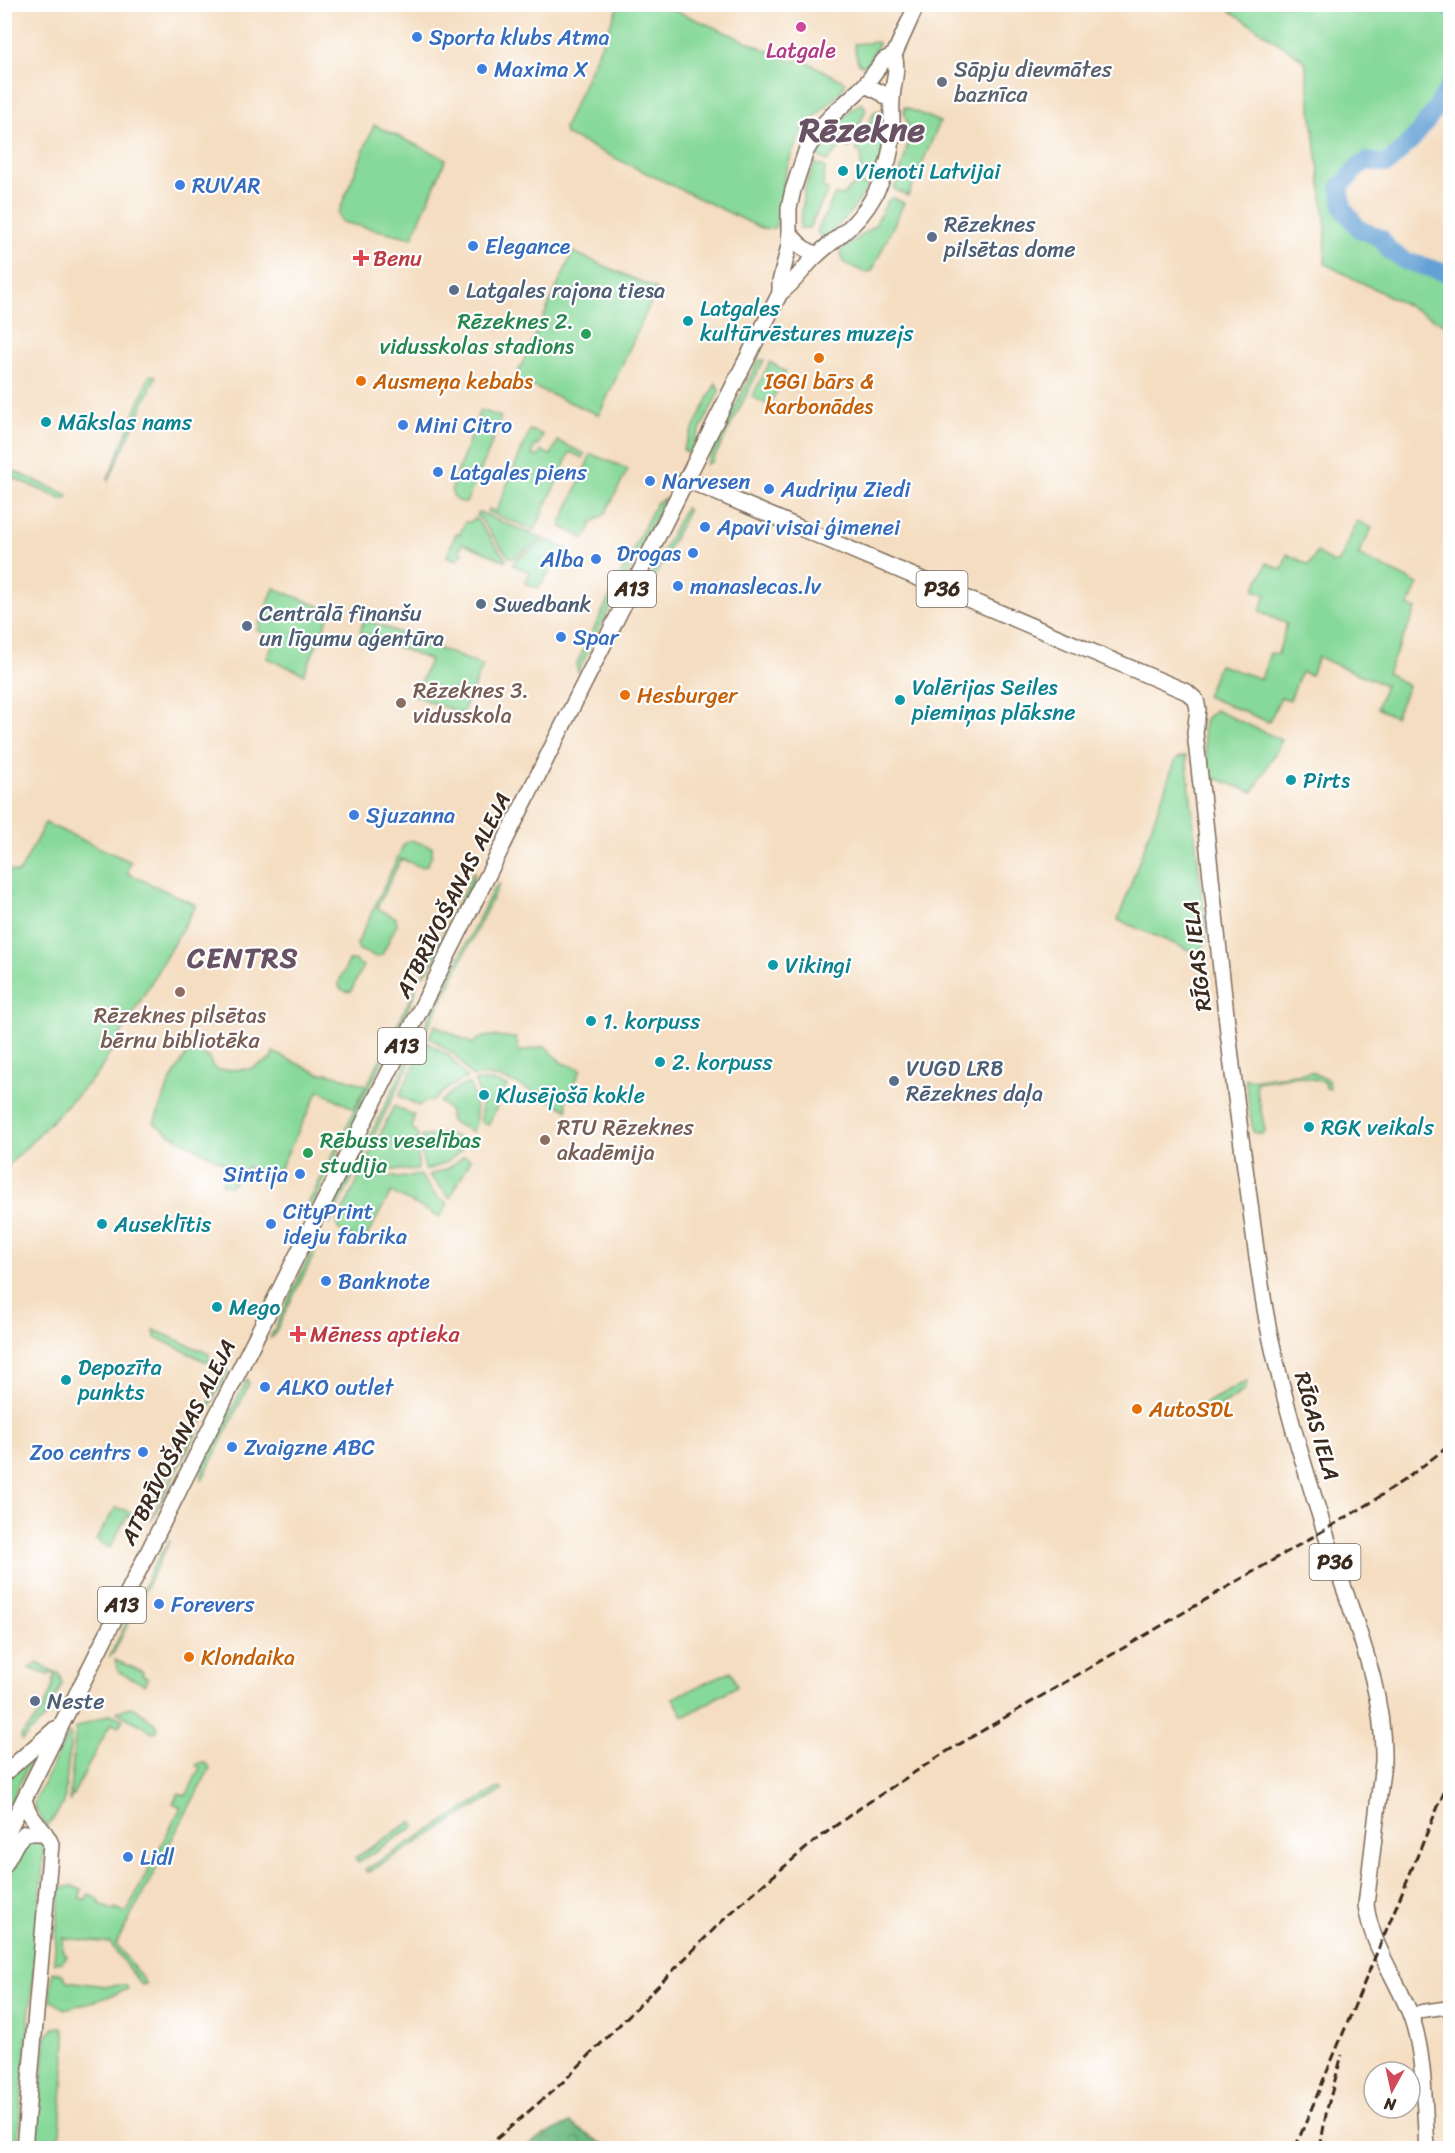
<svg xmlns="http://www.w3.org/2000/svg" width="1455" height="2153" viewBox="0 0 1455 2153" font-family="Sriracha,sans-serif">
<defs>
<pattern id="forest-crowns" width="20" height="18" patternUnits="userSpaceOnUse" patternTransform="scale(1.5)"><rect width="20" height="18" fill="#6db981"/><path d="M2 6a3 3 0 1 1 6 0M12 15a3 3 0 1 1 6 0" fill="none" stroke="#5b9769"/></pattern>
</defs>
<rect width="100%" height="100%" fill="#fff"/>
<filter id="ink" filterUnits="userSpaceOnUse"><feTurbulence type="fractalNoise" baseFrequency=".0167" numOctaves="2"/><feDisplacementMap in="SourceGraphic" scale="12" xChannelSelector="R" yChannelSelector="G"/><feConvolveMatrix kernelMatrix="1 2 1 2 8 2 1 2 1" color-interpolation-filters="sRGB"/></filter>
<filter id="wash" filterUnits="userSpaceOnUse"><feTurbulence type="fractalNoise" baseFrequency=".008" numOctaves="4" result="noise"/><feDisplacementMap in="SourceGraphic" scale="24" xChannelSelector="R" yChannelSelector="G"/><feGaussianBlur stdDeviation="1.35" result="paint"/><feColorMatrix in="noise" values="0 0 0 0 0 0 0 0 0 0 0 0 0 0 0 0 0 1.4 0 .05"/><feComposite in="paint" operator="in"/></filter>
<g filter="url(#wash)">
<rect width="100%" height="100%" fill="#f4ddc0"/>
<g fill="#87d999" stroke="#61825c" stroke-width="1.5">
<path d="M 619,5 L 666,5 L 667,7 L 794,62 L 799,58 L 845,82 C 845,93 814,115 806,127 C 785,157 782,191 776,226 L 773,229 L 761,228 L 565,134 L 564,128 Z"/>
<polygon points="1222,5 1445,5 1450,15 1450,77 1428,119 1387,164 1367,161 1340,187 1341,202 1359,229 1381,238 1390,251 1406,261 1450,274 1450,327 1325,264 1326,227 1305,61"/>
<polygon points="877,42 879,44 866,65 864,66 858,63 854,44"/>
<path d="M 862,103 L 866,109 L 849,148 L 843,145 L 827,161 L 818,156 C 827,139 844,110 862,103 Z"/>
<path d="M 904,107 L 940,122 L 908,196 L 894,189 C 901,170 910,147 908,126 C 907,119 903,114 904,107 Z"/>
<path d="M 882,110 C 888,132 882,158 873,179 L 861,175 L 861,153 L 856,150 L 874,112 Z"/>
<polygon points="374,125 446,159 412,238 342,222 338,214"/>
<polygon points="815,163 825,167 823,187 828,190 809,228 800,228 805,187"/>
<path d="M 858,182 L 868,187 C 856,208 842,225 822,238 L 817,232 L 835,194 L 841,196 Z"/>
<polygon points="893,198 904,203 872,271 866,273 843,262 840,252 875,225 888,200"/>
<polygon points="573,252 657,289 599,415 515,379"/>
<polygon points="760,360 764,360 712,462 706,464 757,363"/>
<polygon points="770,362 786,372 770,404 768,405 752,397"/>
<polygon points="150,375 156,376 108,482 108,479"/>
<polygon points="716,383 719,390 718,394 688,454 683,449"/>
<polygon points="480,410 501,417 488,453 466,503 456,500 451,491"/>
<polygon points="530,430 543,435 538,446 535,445 532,455 538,457 541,451 551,455 558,441 585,454 583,458 570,452 535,530 487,512 489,509 496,512"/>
<polygon points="591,454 628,469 605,514 593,522 585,539 562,527 562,522"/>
<polygon points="5,467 68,495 66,499 61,499 5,474"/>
<polygon points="665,498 578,672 576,665 656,503"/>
<polygon points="685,508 688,511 647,592 653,570"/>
<polygon points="479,512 486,515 544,539 513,558 509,557 477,515"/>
<polygon points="475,518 506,559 506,561 463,543 459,551 463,553 456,560 447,556 456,533 460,534 465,522 470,522"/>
<polygon points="1357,521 1372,528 1358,555 1418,584 1408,606 1416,609 1387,673 1408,686 1395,717 1377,708 1385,685 1318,657 1311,675 1301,672 1290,700 1281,697 1269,722 1206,696 1219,665 1261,679 1270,653 1278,654 1287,624 1260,612 1266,595 1254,590 1267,563 1282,570 1287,554 1309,565 1317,552 1333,563 1339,563"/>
<polygon points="547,540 570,550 561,567 551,569 539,588 525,583 530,572 513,565 515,560"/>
<polygon points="274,588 331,611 304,674 267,658 275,639 257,630"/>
<polygon points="364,619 483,666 462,714 415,696 430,660 360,632"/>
<polygon points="1215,710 1282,740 1253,792 1209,776 1203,729 1205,719"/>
<polygon points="1186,756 1205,923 1206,943 1196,953 1118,920 1175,761 1178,758"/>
<polygon points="45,823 131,862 127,873 196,905 99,1072 5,1169 5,868 17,873 21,870"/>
<polygon points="411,840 432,847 432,855 427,865 421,867 401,859 377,908 396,918 397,924 382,955 376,957 359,950 357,944 404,844"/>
<polygon points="474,871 474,880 429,969 422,976"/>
<polygon points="500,883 329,1225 330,1215 493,890"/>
<path d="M 354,960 L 363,966 L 351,991 C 346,993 339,989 338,984 L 349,961 Z"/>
<polygon points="416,987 415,994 310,1210 303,1214"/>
<path d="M 435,1025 L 473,1044 C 482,1032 502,1037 516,1038 L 519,1052 L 545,1046 L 562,1063 L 581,1069 L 566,1102 L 568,1110 C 542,1098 501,1069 472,1077 L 455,1055 L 429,1037 Z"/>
<polygon points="426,1042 449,1055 467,1078 448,1088 434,1100 425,1102 419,1106 399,1096"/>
<polygon points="190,1048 208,1057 212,1065 218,1070 250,1069 272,1059 273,1052 320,1074 328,1073 366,1085 354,1109 319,1090 275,1178 247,1167 230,1186 222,1184 226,1164 173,1136 154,1123 170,1082"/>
<polygon points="1311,1072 1328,1080 1330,1089 1326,1088 1325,1082 1298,1076 1257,1082 1256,1086 1265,1130 1262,1134 1253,1132 1245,1078 1249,1080"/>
<polygon points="475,1081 492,1081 507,1086 488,1125 481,1122 481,1101"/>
<path d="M 469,1083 C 476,1099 479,1115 473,1132 L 450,1121 L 450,1111 L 440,1102 L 454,1090 Z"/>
<polygon points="394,1106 414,1116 412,1128 418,1135 418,1169 416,1170 393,1170 367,1161"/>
<path d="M 445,1132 L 467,1142 C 457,1157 443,1166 425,1170 L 422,1155 L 422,1136 L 436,1136 Z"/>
<polygon points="464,1156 471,1159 450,1198 429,1175 447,1169"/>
<polygon points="363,1170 398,1178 420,1175 436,1196 448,1204 440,1217 391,1192 365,1240 361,1242 338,1229 337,1222"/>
<polygon points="322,1239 273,1337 270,1338 316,1242"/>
<polygon points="154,1330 209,1354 209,1363 155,1337"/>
<polygon points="226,1369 228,1372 151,1521 151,1518"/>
<polygon points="247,1379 249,1383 244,1395 202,1480 200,1480 204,1465"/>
<polygon points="1247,1381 1245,1390 1210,1413 1204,1414 1200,1410 1200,1406"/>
<path d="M 182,1428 L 182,1446 L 148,1512 L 148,1507 C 161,1481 169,1454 182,1428 Z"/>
<polygon points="115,1508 125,1510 134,1516 132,1518 127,1516 110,1548 96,1540"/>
<polygon points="170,1540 113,1654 110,1656 156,1561"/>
<polygon points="115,1660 143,1672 142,1675 148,1678 145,1685 119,1672"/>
<polygon points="37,1663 59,1674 62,1684 45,1718 22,1740 21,1736 42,1712 53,1686 53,1682 55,1675 50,1672 49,1675 29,1668"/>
<polygon points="731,1671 737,1686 684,1717 673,1698"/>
<path d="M 129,1707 C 140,1708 150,1720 158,1727 L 157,1731 L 153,1732 L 117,1712 Z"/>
<polygon points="110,1714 123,1719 118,1727 111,1723 69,1802 76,1728"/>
<polygon points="69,1733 71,1736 64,1803 47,1827 34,1807 34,1802"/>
<polygon points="29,1759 31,1760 5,1813 5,1781"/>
<path d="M 199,1763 L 205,1763 L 210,1768 L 116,1944 L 146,1984 L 143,1985 L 139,1983 L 110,1943 L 63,1938 L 62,1950 L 67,1956 L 62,1962 L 55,1963 L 54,1961 L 60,1889 C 68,1885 74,1886 82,1890 L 79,1897 L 85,1900 L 89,1894 L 100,1900 L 99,1903 L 114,1911 L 116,1908 L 126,1913 L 181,1807 L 173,1803 L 179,1793 L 186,1796 L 200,1768 L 196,1765 Z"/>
<polygon points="498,1788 503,1790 369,1872 366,1872 365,1870"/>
<polygon points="412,1821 415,1825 414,1827 358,1862 355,1858"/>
<path d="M 40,1838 L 45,1843 L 17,2148 L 6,2148 C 7,2120 20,2058 5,2035 L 5,1879 L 15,1853 L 26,1839 Z"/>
<polygon points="53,1972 62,1974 67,1981 105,1986 126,1985 128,1989 102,1999 64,2009 50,1999"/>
<polygon points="63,2027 66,2038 60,2133 49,2148 35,2148 46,2037 54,2028"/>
</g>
<polygon fill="url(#forest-crowns)" stroke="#547250" stroke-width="1.5" points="570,2123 609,2148 522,2148 546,2134"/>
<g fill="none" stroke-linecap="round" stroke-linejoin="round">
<g stroke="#63a0d4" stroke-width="18">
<polyline points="1449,4 1450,8"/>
<path d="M 1450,84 C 1436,113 1412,143 1387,164 L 1367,161 L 1358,167 L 1340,187 L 1343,208 L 1359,229 L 1381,238 L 1390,251 L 1406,261 L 1450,274"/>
</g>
</g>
</g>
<g filter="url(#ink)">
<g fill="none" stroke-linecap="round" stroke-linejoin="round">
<g stroke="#7c6957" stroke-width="15">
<polyline id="minor" points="1411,2015 1422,2011 1450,2007"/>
</g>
<g stroke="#7c6957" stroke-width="18">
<g id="major">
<polyline points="865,85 882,93 891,101"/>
<polyline points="789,233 803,248 817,255"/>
<path d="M 780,293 C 795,283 804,266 818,254 C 829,244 842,235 853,224 C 875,202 890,168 892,137 C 893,125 891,113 892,101 C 892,85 899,71 894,55"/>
<path d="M 687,480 L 1187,692 L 1196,700 L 1198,709 L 1195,733 C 1213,885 1226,1037 1248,1189 C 1255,1239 1260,1291 1271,1340 C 1287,1414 1310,1487 1334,1559 C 1356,1625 1385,1692 1383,1762 L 1366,1905 C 1371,1945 1397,1979 1411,2016 C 1425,2054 1424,2108 1427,2148"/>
<polyline points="4,1774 55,1729"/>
<polyline points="4,1839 780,293 780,282 789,246 789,208 793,190 806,151 820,128 830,117 865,85 884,60 894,55 917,4"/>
<polyline points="4,1866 17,1842 25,1833 45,1833"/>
<polyline points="4,2071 4,2074"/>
<path d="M 24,2148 L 51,1844 C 44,1826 30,1822 24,1800"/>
</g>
</g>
<use href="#minor" stroke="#fff" stroke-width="12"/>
<use href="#major" stroke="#fff" stroke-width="15"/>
<g stroke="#3b2a1e" stroke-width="3" stroke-dasharray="9 4.5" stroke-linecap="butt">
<polyline points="486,2148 563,2082 716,1927 746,1899 816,1840 860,1808 941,1755 1367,1505 1407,1478 1450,1445"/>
<polyline points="1295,2148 1450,1778"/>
<polyline points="1320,2148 1327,2109 1342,2055"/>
</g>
</g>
</g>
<circle fill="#d1479c" stroke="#fff" stroke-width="2" cx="801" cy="27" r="6"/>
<g fill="#3f7fe0" stroke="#fff" stroke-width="2">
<circle cx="417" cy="37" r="6"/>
<circle cx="482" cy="69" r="6"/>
<circle cx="180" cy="185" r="6"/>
<circle cx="473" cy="246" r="6"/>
<circle cx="403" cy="425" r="6"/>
<circle cx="438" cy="472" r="6"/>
<circle cx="650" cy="481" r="6"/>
<circle cx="769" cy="489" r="6"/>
<circle cx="705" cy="527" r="6"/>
<circle cx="693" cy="553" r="6"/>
<circle cx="596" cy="559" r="6"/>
<circle cx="678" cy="586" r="6"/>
<circle cx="561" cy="637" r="6"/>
<circle cx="354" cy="815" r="6"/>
<circle cx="300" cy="1174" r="6"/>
<circle cx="271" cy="1224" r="6"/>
<circle cx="326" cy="1281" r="6"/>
<circle cx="265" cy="1387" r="6"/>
<circle cx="232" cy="1447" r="6"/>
<circle cx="143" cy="1452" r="6"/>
<circle cx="159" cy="1604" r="6"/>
<circle cx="128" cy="1857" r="6"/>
</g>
<circle fill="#6b7280" stroke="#fff" stroke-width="2" cx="942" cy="82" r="6"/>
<g fill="#0f9aa8" stroke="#fff" stroke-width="2">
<circle cx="843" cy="171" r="6"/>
<circle cx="688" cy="321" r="6"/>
<circle cx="46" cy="422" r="6"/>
<circle cx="900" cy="700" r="6"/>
<circle cx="1291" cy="780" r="6"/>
<circle cx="773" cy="965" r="6"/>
<circle cx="591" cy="1021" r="6"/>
<circle cx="660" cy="1062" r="6"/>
<circle cx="484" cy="1095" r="6"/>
<circle cx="1309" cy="1127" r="6"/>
<circle cx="102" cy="1224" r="6"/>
<circle cx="217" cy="1307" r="6"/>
<circle cx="66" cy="1380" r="6"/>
</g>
<g fill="#5c6f8a" stroke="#fff" stroke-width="2">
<circle cx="932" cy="237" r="6"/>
<circle cx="454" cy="290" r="6"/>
<circle cx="481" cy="604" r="6"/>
<circle cx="247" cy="626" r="6"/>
<circle cx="894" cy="1081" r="6"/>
<circle cx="35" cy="1701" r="6"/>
</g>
<g fill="#e0444e" stroke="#fff" stroke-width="2">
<path d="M358 249h6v6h6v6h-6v6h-6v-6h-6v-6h6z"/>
<path d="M295 1325h6v6h6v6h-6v6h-6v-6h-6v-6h6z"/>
</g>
<g fill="#2e9e5b" stroke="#fff" stroke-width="2">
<circle cx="586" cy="334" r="6"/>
<circle cx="308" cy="1153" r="6"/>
</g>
<g fill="#e8710a" stroke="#fff" stroke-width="2">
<circle cx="819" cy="358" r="6"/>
<circle cx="361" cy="381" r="6"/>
<circle cx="625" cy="695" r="6"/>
<circle cx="1137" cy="1409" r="6"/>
<circle cx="189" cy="1657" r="6"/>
</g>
<g fill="#8d6e63" stroke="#fff" stroke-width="2">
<circle cx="401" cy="703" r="6"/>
<circle cx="180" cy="992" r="6"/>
<circle cx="545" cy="1140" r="6"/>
</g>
<g text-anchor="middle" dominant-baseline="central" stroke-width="4.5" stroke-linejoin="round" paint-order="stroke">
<g fill="#fff" stroke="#766a62" stroke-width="1.5">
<rect x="608" y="571" width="48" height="36" rx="4.5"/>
<rect x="916.5" y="571" width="51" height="36" rx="4.5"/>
<rect x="378" y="1028" width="48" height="36" rx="4.5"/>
<rect x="1309.5" y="1544" width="51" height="36" rx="4.5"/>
<rect x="98" y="1587" width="48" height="36" rx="4.5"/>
</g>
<g font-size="21" font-weight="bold" fill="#3b2a1e">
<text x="632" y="589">A13</text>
<text x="942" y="589">P36</text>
<text x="402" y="1046">A13</text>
<text x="1335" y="1562">P36</text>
<text x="122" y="1605">A13</text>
</g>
<g font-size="22" fill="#366cbe" stroke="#fff" text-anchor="start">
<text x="429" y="37">Sporta klubs Atma</text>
<text x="494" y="69">Maxima X</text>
<text x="192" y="185">RUVAR</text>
<text x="485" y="246">Elegance</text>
<text x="415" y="425">Mini Citro</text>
<text x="450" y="472">Latgales piens</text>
<text x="662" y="481">Narvesen</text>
<text x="781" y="489">Audriņu Ziedi</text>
<text x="717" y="527">Apavi visai ģimenei</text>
<text x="681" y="553" text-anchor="end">Drogas</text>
<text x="584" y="559" text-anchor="end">Alba</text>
<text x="690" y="586">manaslecas.lv</text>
<text x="573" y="637">Spar</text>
<text x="366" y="815">Sjuzanna</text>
<text x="288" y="1174" text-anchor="end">Sintija</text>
<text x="283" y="1211">CityPrint<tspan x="283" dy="25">ideju fabrika</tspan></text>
<text x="338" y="1281">Banknote</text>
<text x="277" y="1387">ALKO outlet</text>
<text x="244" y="1447">Zvaigzne ABC</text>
<text x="131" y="1452" text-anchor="end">Zoo centrs</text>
<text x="171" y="1604">Forevers</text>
<text x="140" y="1857">Lidl</text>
</g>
<g font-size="22" fill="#b23c85" stroke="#fff">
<text x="801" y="50">Latgale</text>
</g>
<g font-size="22" fill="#5b616d" stroke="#fff" text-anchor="start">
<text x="954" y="69">Sāpju dievmātes<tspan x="954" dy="25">baznīca</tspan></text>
</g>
<g font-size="22" fill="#0d838f" stroke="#fff" text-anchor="start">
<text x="855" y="171">Vienoti Latvijai</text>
<text x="700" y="308">Latgales<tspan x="700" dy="25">kultūrvēstures muzejs</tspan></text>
<text x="58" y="422">Mākslas nams</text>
<text x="912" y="687">Valērijas Seiles<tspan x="912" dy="25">piemiņas plāksne</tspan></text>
<text x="1303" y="780">Pirts</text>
<text x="785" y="965">Vikingi</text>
<text x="603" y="1021">1. korpuss</text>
<text x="672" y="1062">2. korpuss</text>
<text x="496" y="1095">Klusējošā kokle</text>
<text x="1321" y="1127">RGK veikals</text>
<text x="114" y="1224">Auseklītis</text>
<text x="229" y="1307">Mego</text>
<text x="78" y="1367">Depozīta<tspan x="78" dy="25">punkts</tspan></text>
</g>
<g font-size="22" fill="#4e5e75" stroke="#fff" text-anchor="start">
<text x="944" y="224">Rēzeknes<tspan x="944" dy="25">pilsētas dome</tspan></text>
<text x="466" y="290">Latgales rajona tiesa</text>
<text x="493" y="604">Swedbank</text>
<text x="259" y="613">Centrālā finanšu<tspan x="259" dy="25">un līgumu aģentūra</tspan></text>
<text x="906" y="1068">VUGD LRB<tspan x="906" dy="25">Rēzeknes daļa</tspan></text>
<text x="47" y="1701">Neste</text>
</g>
<g font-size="22" fill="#be3a42" stroke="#fff" text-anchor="start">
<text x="373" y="258">Benu</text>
<text x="310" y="1334">Mēness aptieka</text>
</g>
<g font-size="22" fill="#27864d" stroke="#fff" text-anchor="end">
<text x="574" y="321">Rēzeknes 2.<tspan x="574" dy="25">vidusskolas stadions</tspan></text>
<text x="320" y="1140" text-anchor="start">Rēbuss veselības<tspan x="320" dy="25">studija</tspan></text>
</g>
<g font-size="22" fill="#c56008" stroke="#fff" text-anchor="start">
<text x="373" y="381">Ausmeņa kebabs</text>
<text x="819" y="381" text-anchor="middle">IGGI bārs &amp;<tspan x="819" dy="25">karbonādes</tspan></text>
<text x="637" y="695">Hesburger</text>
<text x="1149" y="1409">AutoSDL</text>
<text x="201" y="1657">Klondaika</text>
</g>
<g font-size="22" fill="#785e54" stroke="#fff" text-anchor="start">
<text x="413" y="690">Rēzeknes 3.<tspan x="413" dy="25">vidusskola</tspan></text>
<text x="180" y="1015" text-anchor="middle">Rēzeknes pilsētas<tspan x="180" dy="25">bērnu bibliotēka</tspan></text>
<text x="557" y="1127">RTU Rēzeknes<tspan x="557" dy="25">akadēmija</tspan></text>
</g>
<g font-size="22" fill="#3b2a1e" stroke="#fff">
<text transform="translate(453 895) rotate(-63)">ATBRĪVOŠANAS ALEJA</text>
<text transform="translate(1197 956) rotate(-97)">RĪGAS IELA</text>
<text transform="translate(1317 1426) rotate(74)">RĪGAS IELA</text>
<text transform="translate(178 1442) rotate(-63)">ATBRĪVOŠANAS ALEJA</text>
</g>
<g font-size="28" font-weight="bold" letter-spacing="1.5" fill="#685263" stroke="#fff">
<text x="243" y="957">CENTRS</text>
</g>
<g font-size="34" font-weight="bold" fill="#685263" stroke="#fff">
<text x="862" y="130">Rēzekne</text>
</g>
</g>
<rect width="1455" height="2153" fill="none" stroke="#fff" stroke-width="24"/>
<g transform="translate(1392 2090) rotate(188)"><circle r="28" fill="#ffffff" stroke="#b1aaa5" stroke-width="1.5"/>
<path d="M0-4.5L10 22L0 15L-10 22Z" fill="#d1495b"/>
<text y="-9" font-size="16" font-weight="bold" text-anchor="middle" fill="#3b2a1e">N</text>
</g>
</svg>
